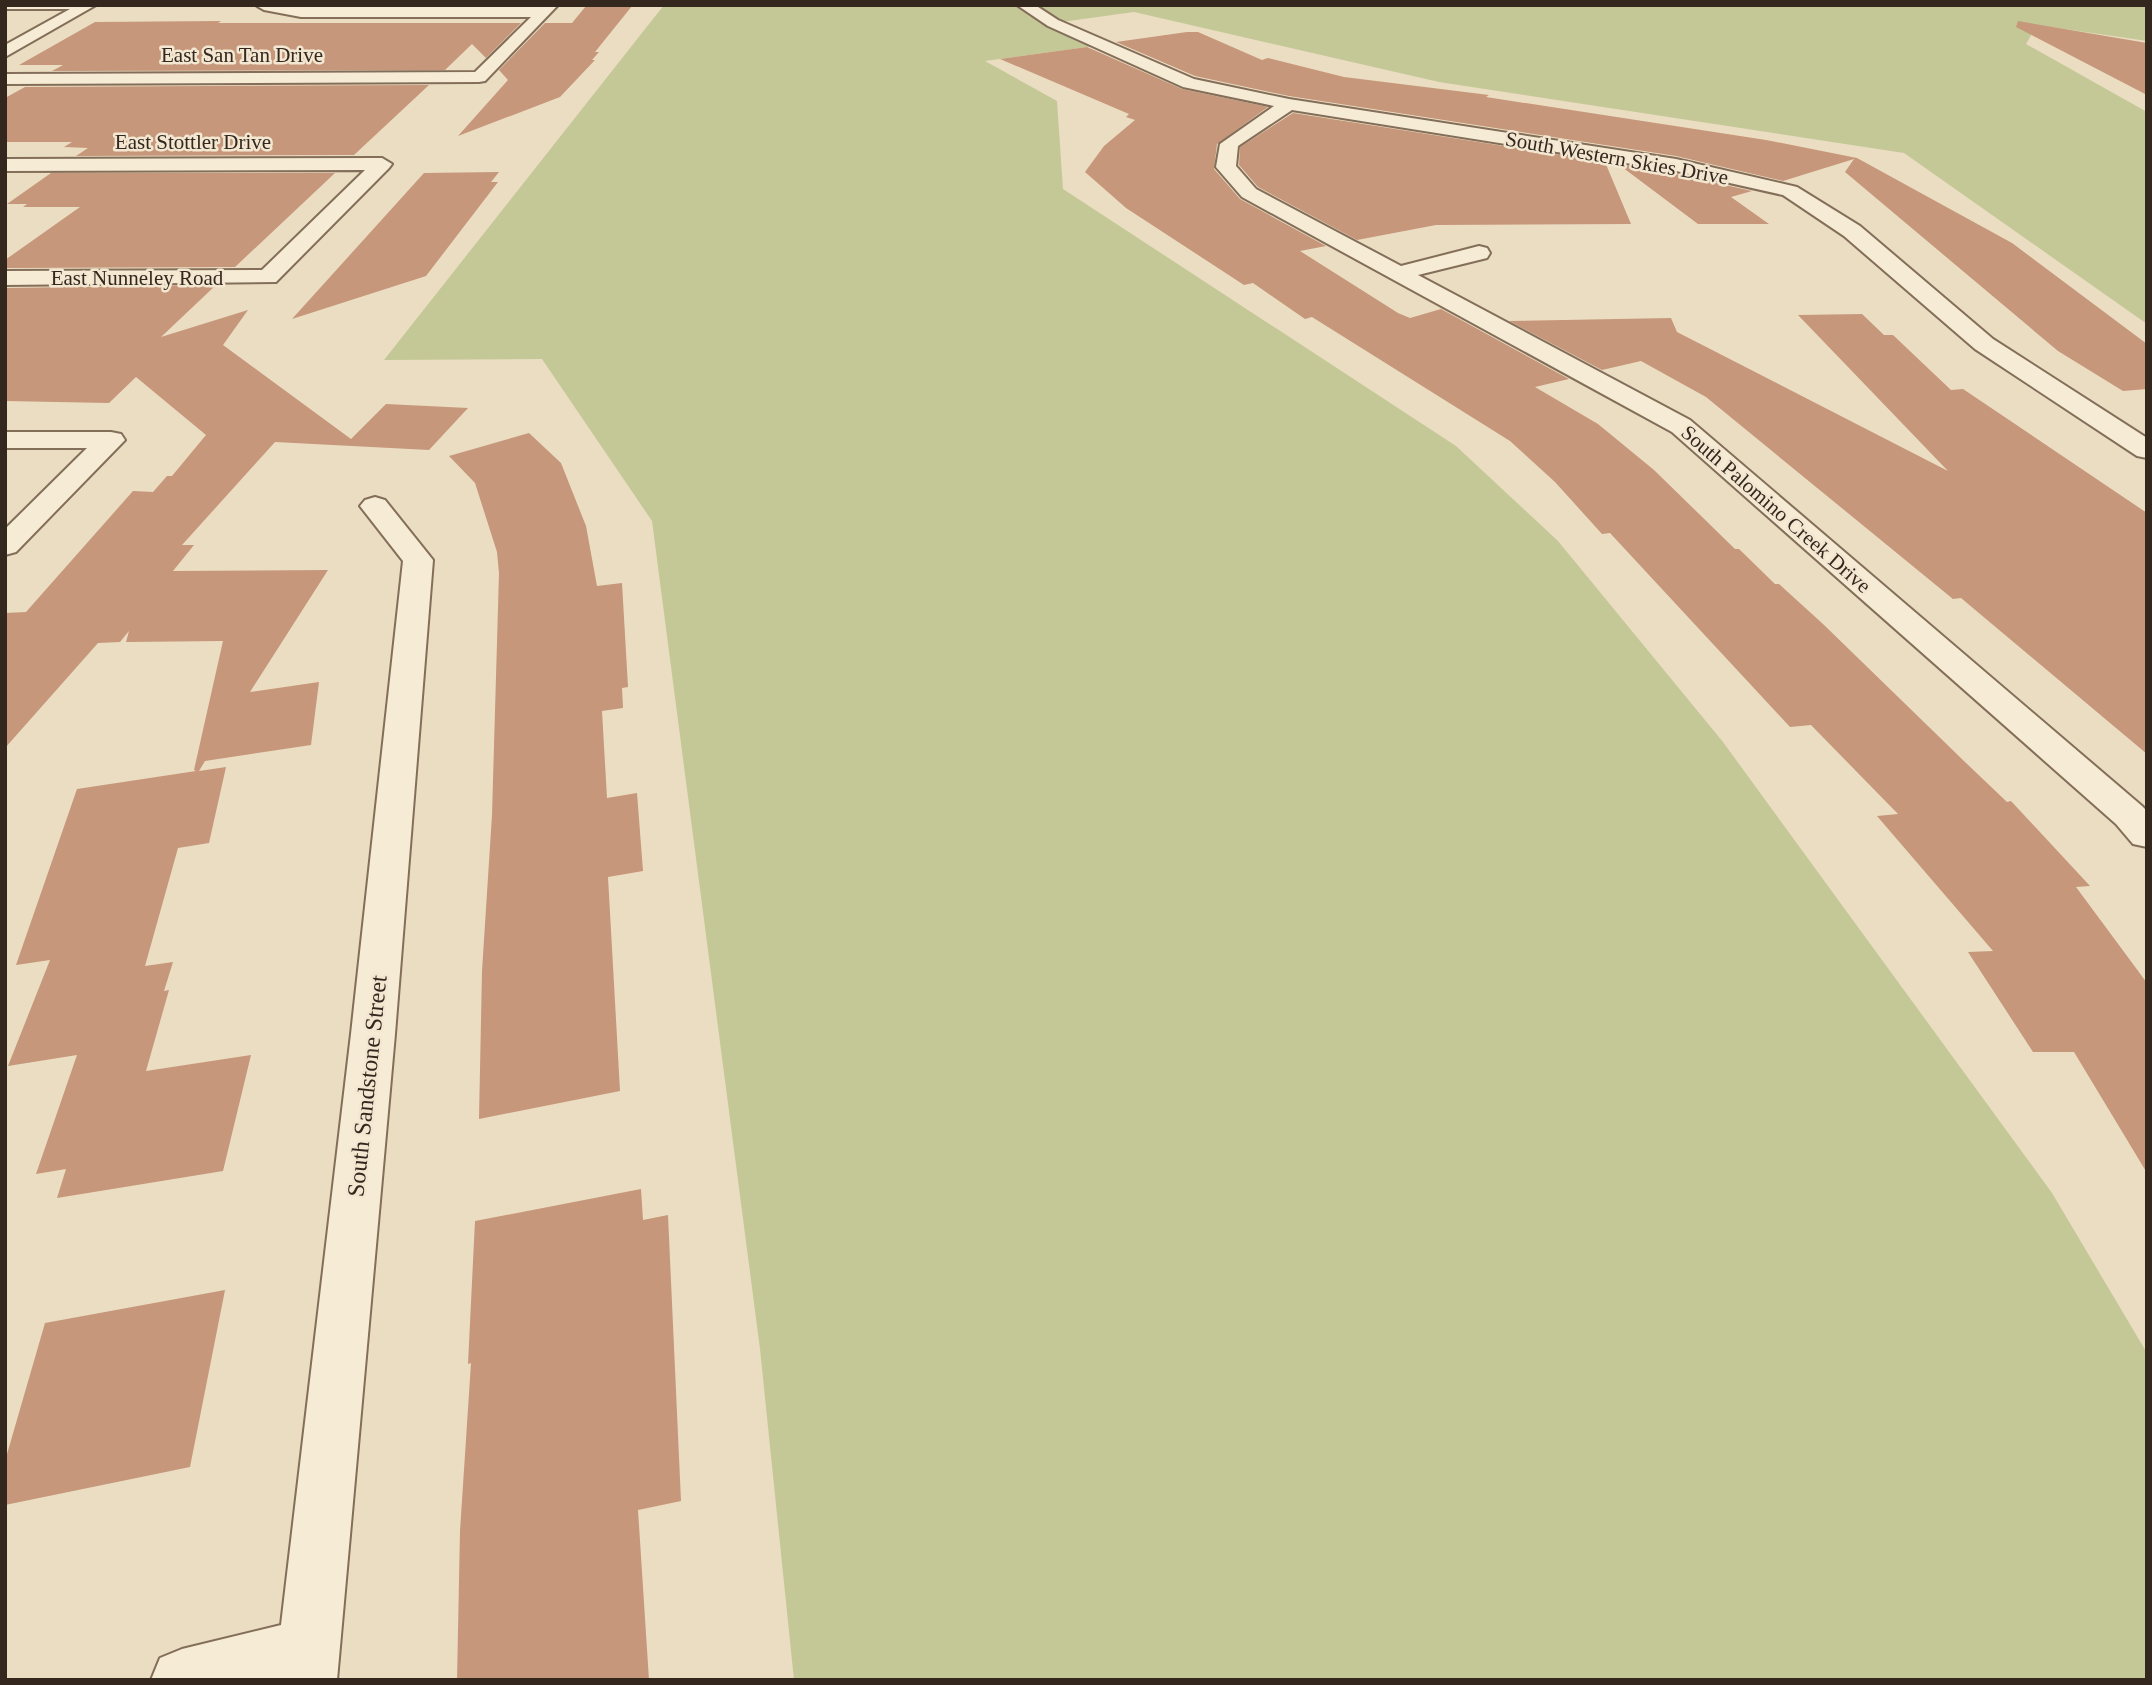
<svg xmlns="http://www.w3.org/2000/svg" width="2152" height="1685" viewBox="0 0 2152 1685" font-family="'Times New Roman',serif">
<rect width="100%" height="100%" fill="#ebddc2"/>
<polygon fill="#c4c897" points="664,5 2147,5 2147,41 2037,25 2026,44 2147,112 2147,324 1904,153 1439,82 1134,12 1054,23 1102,45 985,61 1057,101 1063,189 1456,446 1558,541 1723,742 2052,1193 2147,1353 2147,1680 794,1680 760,1349 652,521 542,359 384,360"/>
<g fill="#c6977a">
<polygon points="586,6 632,6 595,52 599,52 592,60 595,60 560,97 458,136 508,80 499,70 545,23 572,23"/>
<polygon points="2018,21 2147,43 2147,95 2016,27"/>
<polygon points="95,22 221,21 218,23 521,23 486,58 472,44 445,70 52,71 63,65 19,65"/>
<polygon points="1187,32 1198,32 1262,60 1268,58 1344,77 1489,95 1486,97 1766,140 1857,158 2012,243 2147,344 2147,389 2123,391 2058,351 1845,172 1854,159 1783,181 1676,156 1289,96 1195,76 1116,42"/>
<polygon points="1087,47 1182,89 1268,107 1217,144 1214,169 1240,199 1326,246 1300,251 1398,313 1410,318 1441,309 1569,379 1535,387 1598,424 1654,470 1735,549 1739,549 1775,584 1779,584 1823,624 1965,762 2007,802 2011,801 2090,886 2076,887 2147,983 2147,1173 2074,1052 2033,1052 1968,952 1993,951 1877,816 1898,814 1811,725 1790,727 1610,533 1602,534 1555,482 1510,441 1312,317 1305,319 1253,283 1244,285 1126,208 1085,172 1104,146 1135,120 1126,117 1129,114 1000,59"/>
<polygon points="429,85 354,155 76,156 88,148 64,147 72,142 5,142 5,98 25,87"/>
<polygon points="1293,113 1605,162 1631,224 1436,225 1357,240 1258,187 1239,165 1240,147"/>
<polygon points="1618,164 1676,174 1752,191 1731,197 1769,224 1698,224"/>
<polygon points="499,172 491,182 498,182 426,276 292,319 424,173"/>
<polygon points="51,173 335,173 235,267 5,268 5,260 80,207 23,207 27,204 7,204"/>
<polygon points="216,285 161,337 248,310 223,345 351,439 386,404 468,408 429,450 275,442 182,545 194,545 173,571 328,570 250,692 319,682 311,745 205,761 199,771 226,767 209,843 178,848 145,966 173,962 164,991 169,990 146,1071 251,1055 223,1171 57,1198 66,1169 36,1174 77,1055 8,1066 50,960 16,965 77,789 196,771 194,770 223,641 126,642 129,631 120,642 98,643 5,748 5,613 26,612 133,491 153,492 167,476 172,476 206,435 136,377 109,403 5,401 5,288"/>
<polygon points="1862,314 1884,335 1893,335 1951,390 1963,389 2147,513 2147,754 1961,598 1953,599 1706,397 1641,361 1602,370 1509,321 1671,318 1677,332 1948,471 1798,315"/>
<polygon points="529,433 561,463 586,526 597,586 622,583 628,687 622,688 623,708 602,711 607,798 637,793 643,871 608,877 620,1091 479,1119 482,971 492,815 499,573 497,552 475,483 449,456"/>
<polygon points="641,1189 643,1220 668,1215 681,1501 638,1510 649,1680 457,1680 460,1531 471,1363 468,1364 475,1221"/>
<polygon points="225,1290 190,1467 5,1505 5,1461 45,1323"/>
</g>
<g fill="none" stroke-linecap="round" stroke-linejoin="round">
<g stroke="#836e5a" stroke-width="4">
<g id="minor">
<polygon points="5,5 96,5 5,57 5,45 70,9 5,9"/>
<polygon points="287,5 301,7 558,5 485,81 479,82 5,84 5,74 475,72 531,17 301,17 264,10 257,6"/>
<polygon points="1017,5 1035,5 1058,20 1194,79 1289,99 1676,159 1797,187 1860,226 1993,339 2147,438 2147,458 2137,456 1975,349 1844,236 1783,195 1676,171 1292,110 1238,146 1236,166 1256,189 1401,266 1479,246 1487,248 1490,253 1487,258 1418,275 1690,420 2142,806 2147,811 2147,847 2133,844 2116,824 1672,432 1242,197 1216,167 1220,144 1274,106 1183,87 1048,26"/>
<polygon points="382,158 392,164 389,168 276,282 5,285 5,271 262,270 365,170 5,171 5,159"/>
<polygon points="5,432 111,432 121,434 125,440 16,552 5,555 5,529 87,448 5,448"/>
<polygon points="375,497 385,500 433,560 395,1034 337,1680 151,1680 160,1658 182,1649 281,1625 351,1034 403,561 360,506 365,500"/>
</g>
</g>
<use href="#minor" fill="#f6ebd4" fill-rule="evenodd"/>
</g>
<g text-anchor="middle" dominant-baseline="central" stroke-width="5" stroke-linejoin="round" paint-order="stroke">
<g font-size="21" fill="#34271e" stroke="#f3e7d1">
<text x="242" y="55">East San Tan Drive</text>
<text x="193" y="142">East Stottler Drive</text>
<text transform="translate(1617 158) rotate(10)">South Western Skies Drive</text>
<text x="137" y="278">East Nunneley Road</text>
<text transform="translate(1776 509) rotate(41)">South Palomino Creek Drive</text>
</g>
<g font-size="24" fill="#34271e" stroke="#f3e7d1">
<text transform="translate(367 1086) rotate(-84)">South Sandstone Street</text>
</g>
</g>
<rect width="2152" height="1685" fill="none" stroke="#34271e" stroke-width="14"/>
</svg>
